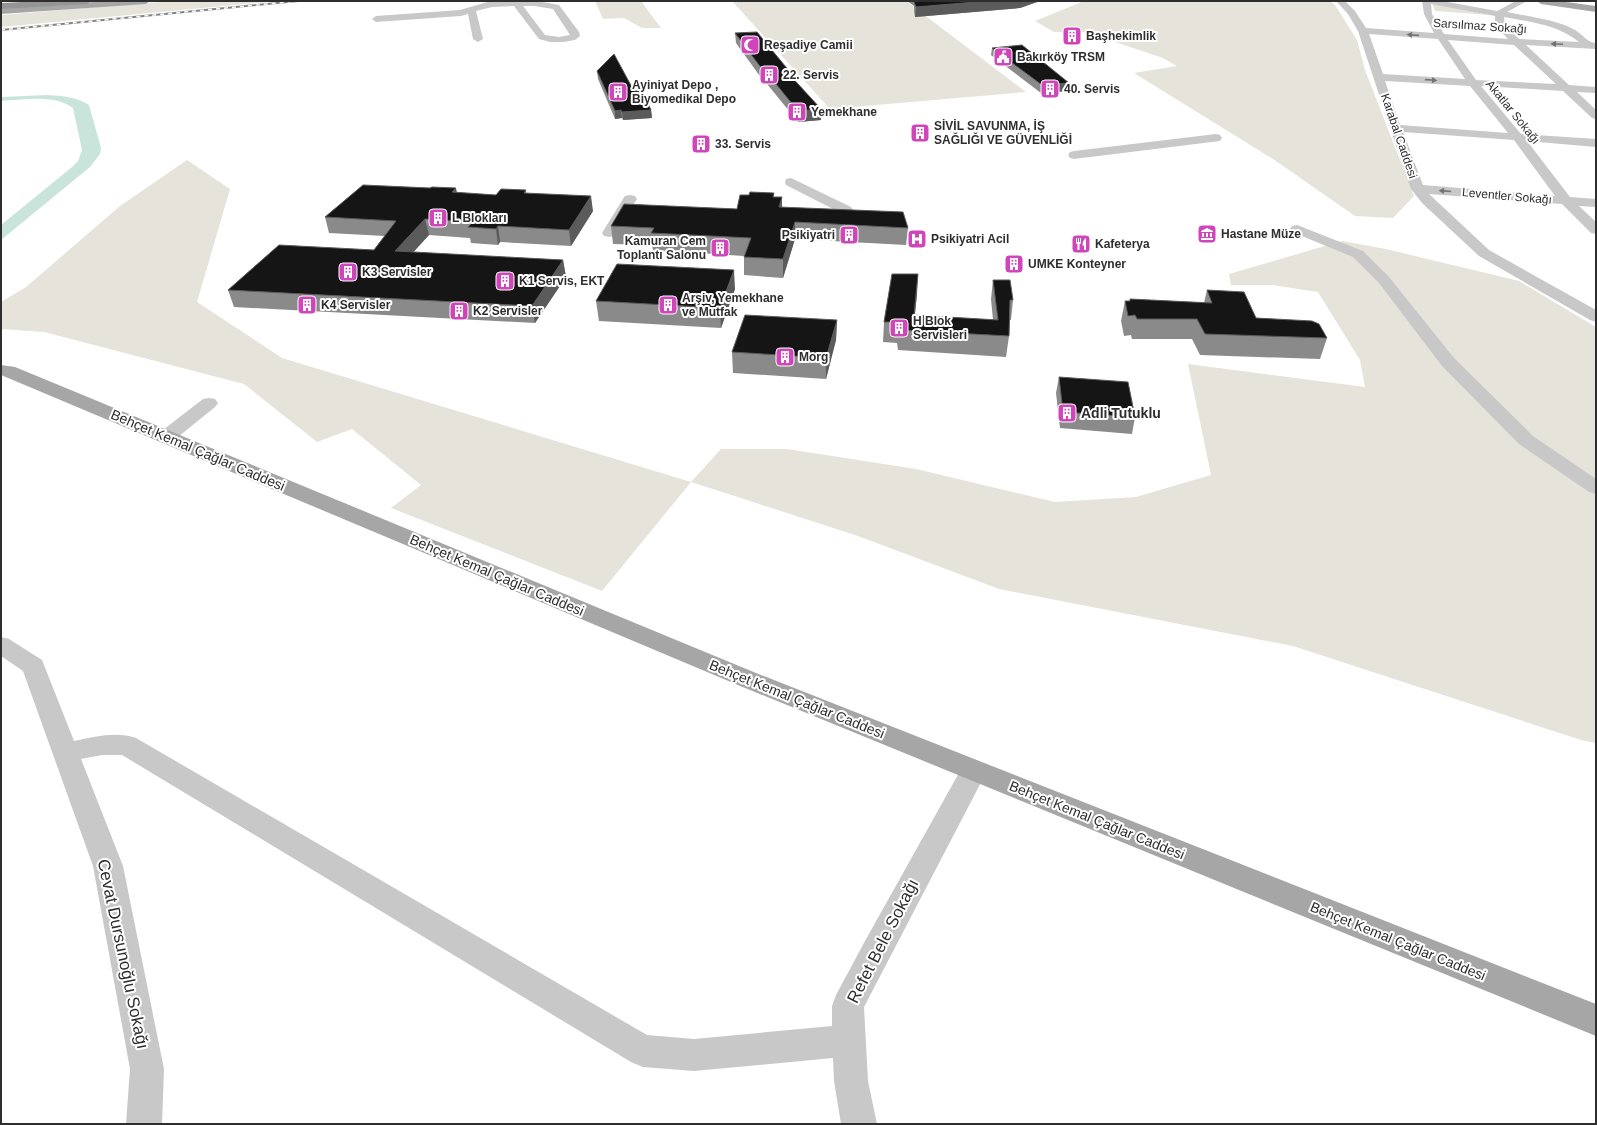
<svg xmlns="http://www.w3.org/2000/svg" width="1597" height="1125" viewBox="0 0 1597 1125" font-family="Arial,sans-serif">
<rect width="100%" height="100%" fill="#fff"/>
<g fill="#e6e3da">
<polygon points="172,1 277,1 1,27 1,15"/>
<polygon points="595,1 641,1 661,28 642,28 624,18 603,19"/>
<polygon points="732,1 906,1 1026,92 830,109"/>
<polygon points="1084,1 1330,1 1335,5 1357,40 1365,70 1414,196 1393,218 1355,216 1273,159 1134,73 1177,66 1163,58 1085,32 1054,32 1035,21"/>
<polygon points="1432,3 1489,15 1435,11"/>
<polygon points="187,160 230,189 197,302 282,358 691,482 721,449 787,449 916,469 1055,502 1136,497 1211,475 1188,364 1365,387 1360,360 1318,292 1272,285 1231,285 1229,274 1342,241 1386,249 1519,281 1596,327 1596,743 1581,740 1293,646 999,589 858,536 691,482 602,591 391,508 421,485 352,429 317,442 244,384 44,332 1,329 1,302 26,287 120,206"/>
</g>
<path fill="#c9e5db" d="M 48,95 C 63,96 77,97 89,105 L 101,148 L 100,154 L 90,167 L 1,240 L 1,225 L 72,167 L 78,161 L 82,150 L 73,108 C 54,94 23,100 1,101 L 1,97 Z"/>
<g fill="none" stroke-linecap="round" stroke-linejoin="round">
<g fill="#c8c8c8" fill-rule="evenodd">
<path d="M 491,1 L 537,1 L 559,5 L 579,32 L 580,36 L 575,40 L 563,42 L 550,42 L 539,39 L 514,6 L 492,7 L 476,11 L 483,39 L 478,42 L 473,39 L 468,14 L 461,16 L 376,22 L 372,19 L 376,16 L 460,10 ZM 523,6 L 534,6 L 553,9 L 570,35 L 559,37 L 545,35 Z"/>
<path d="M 1336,1 L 1345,1 L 1355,11 L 1366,28 L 1434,33 L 1424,14 L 1422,1 L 1442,1 L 1497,11 L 1516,1 L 1527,1 L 1507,12 C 1526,16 1559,20 1575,30 C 1582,34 1588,43 1596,43 L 1596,49 L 1526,45 L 1569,85 L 1596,87 L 1596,93 L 1577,92 L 1596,110 L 1596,119 L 1592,118 L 1563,91 L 1481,86 L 1521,134 L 1596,139 L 1596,147 L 1527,141 L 1570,197 L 1596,199 L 1596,207 L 1579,206 L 1596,222 L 1596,234 L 1591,233 L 1562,204 L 1429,194 L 1489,250 L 1596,310 L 1596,322 L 1590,320 L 1479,256 L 1422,203 L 1411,189 L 1405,173 L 1358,31 L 1348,14 ZM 1431,4 L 1495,16 L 1495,25 L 1508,39 L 1444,34 L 1432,14 ZM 1504,17 C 1531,22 1558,25 1579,42 L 1519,39 L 1505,25 ZM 1369,34 L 1438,39 L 1465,79 L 1383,74 ZM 1448,40 L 1514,45 L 1556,84 L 1476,80 ZM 1385,81 L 1470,86 L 1508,133 L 1400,125 ZM 1403,132 L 1514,140 L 1555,196 L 1423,185 Z"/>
<polygon points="1216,134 1220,135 1222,138 1220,141 1074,159 1070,158 1068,155 1070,152 1074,151"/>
<polygon points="791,178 851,207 853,210 851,213 841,213 786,185 785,182 786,179"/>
<polygon points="630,195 635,196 637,199 616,233 614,236 609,237 604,236 602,233 623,199 625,196"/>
<polygon points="1297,225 1363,251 1389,277 1454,358 1533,436 1596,479 1596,494 1589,492 1519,444 1442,366 1379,283 1353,257 1292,232 1290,229 1292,226"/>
<polygon points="209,398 215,399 218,403 215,407 173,441 166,443 159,441 157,437 159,433 203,399"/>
<path d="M 1,637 L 9,639 L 42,660 L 74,741 C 95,737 116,731 136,738 L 647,1035 L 694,1039 L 832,1026 L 832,1006 L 836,995 L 865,941 L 964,764 L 974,761 L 984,764 L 987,771 L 864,1007 L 868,1081 L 877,1124 L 841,1124 L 834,1081 L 833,1058 L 694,1071 L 643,1067 L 631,1062 L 122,755 L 102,755 L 81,759 L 123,866 L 164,1069 L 162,1124 L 126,1124 L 130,1069 L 93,866 L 23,671 L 1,656 Z"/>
</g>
<g fill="#a6a6a6" fill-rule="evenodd">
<polygon points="109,1 150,1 146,4 1,14 1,8"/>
<polygon points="1537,1 1559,1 1596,6 1596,12 1541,4"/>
<polygon points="1,365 15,367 756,673 1596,1004 1596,1036 738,685 1,375"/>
</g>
<polygon fill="#959595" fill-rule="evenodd" points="43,1 91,1 87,4 1,9 1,3"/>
<g stroke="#838383" stroke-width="2">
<polyline id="rail" points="1,30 298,1"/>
</g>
<use href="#rail" stroke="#fff" stroke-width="1.5" stroke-dasharray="4" stroke-linecap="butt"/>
</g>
<g fill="#8a8a8a">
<polygon points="907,1 1040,1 1020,8 915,17 914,11 914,6"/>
<polygon points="735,33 790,75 821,109 821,120 798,122 763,79 762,79 736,43"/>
<polygon points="992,48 1069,83 1068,91 1041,93 991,55"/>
<polygon points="597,71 634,91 651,110 652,118 623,120 622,118 615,119 598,79"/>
<polygon points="526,190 526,193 593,211 571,246 500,242 498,245 471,243 470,238 429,235 413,252 563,260 566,277 535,323 234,307 228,290 374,250 385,236 329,233 325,217 457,193 496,195"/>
<polygon points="774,193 774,197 782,197 782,207 908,228 906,245 795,239 783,278 744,275 744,256 653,250 652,245 613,244 611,226 737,209 749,195"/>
<polygon points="993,280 1013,300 1011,320 1009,320 1009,336 1006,357 898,350 897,343 883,342 884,322 917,294 915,315 993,320 991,299"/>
<polygon points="735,289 721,328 599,321 596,301"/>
<polygon points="1207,290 1256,318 1327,338 1320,359 1200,355 1192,339 1132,339 1131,335 1124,336 1121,321 1125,301 1130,301 1130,299 1204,303"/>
<polygon points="837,320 836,340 826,379 733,373 732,352"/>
<polygon points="1059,377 1135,417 1132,434 1060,428 1056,393"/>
</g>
<g fill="#5b5b5b">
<polygon points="988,1 1040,1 1020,8 915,17 916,7"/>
<polygon points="763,68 763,79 762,79 762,69"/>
<polygon points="1069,83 1068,91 1041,93 1042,85"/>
<polygon points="821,109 821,120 798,122 798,111"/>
<polygon points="621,110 622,118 615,119 615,111"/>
<polygon points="651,110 652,118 623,120 622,112"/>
<polygon points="456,188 459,203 452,192"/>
<polygon points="591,196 593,211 571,246 569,230"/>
<polygon points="782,197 782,214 779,207"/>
<polygon points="425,219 429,235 399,268 395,251"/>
<polygon points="795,222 795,239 783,278 783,259"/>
<polygon points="498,226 500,242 498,245 496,229"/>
<polygon points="563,260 566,277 535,323 532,306"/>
<polygon points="734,270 735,289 721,328 720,308"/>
<polygon points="918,274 917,294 913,330 914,315"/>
<polygon points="837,320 836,340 826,379 826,358"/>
</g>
<g fill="#151515" stroke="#5b5b5b">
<polygon points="916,1 988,1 916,7 914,2"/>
<polygon points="757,32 790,72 787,72 821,109 798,111 763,68 762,69 735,33"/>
<polygon points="1022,45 1069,83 1042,85 992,48"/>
<polygon points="614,54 634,91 642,91 651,110 622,112 621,110 615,111 597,71"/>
<polygon points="363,185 430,188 432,187 456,188 452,192 496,195 501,189 526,190 524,193 591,196 569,230 498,226 496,229 468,227 473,222 425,219 395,251 563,260 532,306 228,290 279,245 374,250 396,221 325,217"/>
<polygon points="750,192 774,193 773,197 782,197 779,207 903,212 908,228 795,222 783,259 744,257 751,238 651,233 654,228 611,226 624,204 737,209 740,195 749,195"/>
<polygon points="617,264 734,270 720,308 596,301"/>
<polygon points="892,274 918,274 914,315 998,320 993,280 1010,280 1013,300 1010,300 1009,336 899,330 898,322 884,322"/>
<polygon points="1207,290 1244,292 1256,318 1312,321 1319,324 1327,338 1205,334 1197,319 1137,319 1135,315 1128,316 1125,301 1130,301 1130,299 1212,303"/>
<polygon points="745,315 837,320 826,358 732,352"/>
<polygon points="1059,377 1128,382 1135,417 1063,412"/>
</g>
<defs><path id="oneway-solid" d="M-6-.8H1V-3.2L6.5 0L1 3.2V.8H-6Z"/></defs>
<g fill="#737373">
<use href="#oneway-solid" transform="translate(1413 35) rotate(-176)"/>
<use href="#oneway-solid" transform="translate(1557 44) rotate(-177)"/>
<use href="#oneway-solid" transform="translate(1431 80) rotate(4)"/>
<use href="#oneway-solid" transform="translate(1445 191) rotate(-175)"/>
</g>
<defs>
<g id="building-square" transform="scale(1)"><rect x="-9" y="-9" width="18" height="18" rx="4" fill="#d045ba" stroke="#fff"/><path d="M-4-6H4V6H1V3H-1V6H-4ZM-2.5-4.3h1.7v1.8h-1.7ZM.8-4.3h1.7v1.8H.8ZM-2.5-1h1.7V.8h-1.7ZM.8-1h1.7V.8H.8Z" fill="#fff"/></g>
<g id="mosque-square" transform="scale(1)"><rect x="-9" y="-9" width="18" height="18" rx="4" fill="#d045ba" stroke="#fff"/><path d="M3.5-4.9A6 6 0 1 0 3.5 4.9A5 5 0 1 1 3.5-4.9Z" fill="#fff"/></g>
<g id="civic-square" transform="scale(1)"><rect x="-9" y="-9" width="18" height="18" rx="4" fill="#d045ba" stroke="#fff"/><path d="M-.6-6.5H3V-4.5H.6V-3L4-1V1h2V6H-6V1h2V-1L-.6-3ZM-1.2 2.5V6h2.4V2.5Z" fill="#fff"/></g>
<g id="museum-square" transform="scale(1)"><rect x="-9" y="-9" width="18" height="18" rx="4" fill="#d045ba" stroke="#fff"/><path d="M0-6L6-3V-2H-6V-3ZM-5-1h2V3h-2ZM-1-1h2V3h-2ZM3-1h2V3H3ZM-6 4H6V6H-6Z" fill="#fff"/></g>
<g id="hospital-square" transform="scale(1)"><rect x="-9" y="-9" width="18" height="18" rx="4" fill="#d045ba" stroke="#fff"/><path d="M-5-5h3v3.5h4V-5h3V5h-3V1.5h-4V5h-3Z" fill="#fff"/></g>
<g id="restaurant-square" transform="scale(1)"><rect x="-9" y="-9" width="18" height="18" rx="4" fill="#d045ba" stroke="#fff"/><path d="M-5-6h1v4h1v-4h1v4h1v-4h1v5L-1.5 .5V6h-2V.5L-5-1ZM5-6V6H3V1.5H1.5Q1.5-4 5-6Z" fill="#fff"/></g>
</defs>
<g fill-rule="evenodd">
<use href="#building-square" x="1072" y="36"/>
<use href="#mosque-square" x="750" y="45"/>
<use href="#civic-square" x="1003" y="57"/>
<use href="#building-square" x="769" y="75"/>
<use href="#building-square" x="1050" y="89"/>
<use href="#building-square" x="618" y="92"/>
<use href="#building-square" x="797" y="112"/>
<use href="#building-square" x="920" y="133"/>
<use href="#building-square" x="701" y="144"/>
<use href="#building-square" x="438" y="218"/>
<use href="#museum-square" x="1207" y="234"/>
<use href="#building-square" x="849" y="235"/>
<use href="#hospital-square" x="917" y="239"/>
<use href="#restaurant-square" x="1081" y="244"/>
<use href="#building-square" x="720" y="248"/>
<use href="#building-square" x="1014" y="264"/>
<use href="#building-square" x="348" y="272"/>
<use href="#building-square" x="505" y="281"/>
<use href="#building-square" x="307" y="305"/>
<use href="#building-square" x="668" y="305"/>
<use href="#building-square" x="459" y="311"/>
<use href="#building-square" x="899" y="328"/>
<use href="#building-square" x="785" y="357"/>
<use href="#building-square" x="1067" y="413"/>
</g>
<g text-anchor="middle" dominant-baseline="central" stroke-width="4" stroke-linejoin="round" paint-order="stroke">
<g font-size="12" fill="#2e2e2e" stroke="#fff">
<text transform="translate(1480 26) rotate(4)">Sarsılmaz Sokağı</text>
<text transform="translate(1513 112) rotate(51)">Akatlar Sokağı</text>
<text transform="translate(1399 136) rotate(71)">Karabal Caddesi</text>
<text transform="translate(1507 196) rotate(5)">Leventler Sokağı</text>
</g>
<g font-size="12" font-weight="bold" fill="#2e2e2e" stroke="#fff" text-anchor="start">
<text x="1086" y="36">Başhekimlik</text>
<text x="764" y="45">Reşadiye Camii</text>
<text x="1017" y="57">Bakırköy TRSM</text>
<text x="783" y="75">22. Servis</text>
<text x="632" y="85">Ayiniyat Depo ,<tspan x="632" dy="14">Biyomedikal Depo</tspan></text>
<text x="1064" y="89">40. Servis</text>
<text x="811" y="112">Yemekhane</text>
<text x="934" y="126">SİVİL SAVUNMA, İŞ<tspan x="934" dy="14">SAĞLIĞI VE GÜVENLİĞİ</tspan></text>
<text x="715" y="144">33. Servis</text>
<text x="452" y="218">L Blokları</text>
<text x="1221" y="234">Hastane Müze</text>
<text x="835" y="235" text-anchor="end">Psikiyatri</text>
<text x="931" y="239">Psikiyatri Acil</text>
<text x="706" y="241" text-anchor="end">Kamuran Cem<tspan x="706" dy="14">Toplantı Salonu</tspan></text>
<text x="1095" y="244">Kafeterya</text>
<text x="1028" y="264">UMKE Konteyner</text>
<text x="362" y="272">K3 Servisler</text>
<text x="519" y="281">K1 Servis, EKT</text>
<text x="682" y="298">Arşiv, Yemekhane<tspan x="682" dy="14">ve Mutfak</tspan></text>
<text x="321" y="305">K4 Servisler</text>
<text x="473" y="311">K2 Servisler</text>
<text x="913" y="321">H Blok<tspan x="913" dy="14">Servisleri</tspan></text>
<text x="799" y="357">Morg</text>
</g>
<g font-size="14" font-weight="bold" fill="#2e2e2e" stroke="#fff" text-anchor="start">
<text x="1081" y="413">Adli Tutuklu</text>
</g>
<g font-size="14" fill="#2e2e2e" stroke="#fff">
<text transform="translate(198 450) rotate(23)">Behçet Kemal Çağlar Caddesi</text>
<text transform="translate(497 575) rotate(23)">Behçet Kemal Çağlar Caddesi</text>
<text transform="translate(797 699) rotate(22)">Behçet Kemal Çağlar Caddesi</text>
<text transform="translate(1097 820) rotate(22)">Behçet Kemal Çağlar Caddesi</text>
<text transform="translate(1398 941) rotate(22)">Behçet Kemal Çağlar Caddesi</text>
</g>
<g font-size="17" fill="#2e2e2e" stroke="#fff">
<text transform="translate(883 941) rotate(-63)">Refet Bele Sokağı</text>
<text transform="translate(123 954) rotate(78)">Cevat Dursunoğlu Sokağı</text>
</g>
</g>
<rect width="1597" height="1125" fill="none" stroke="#2e2e2e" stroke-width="4"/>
</svg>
